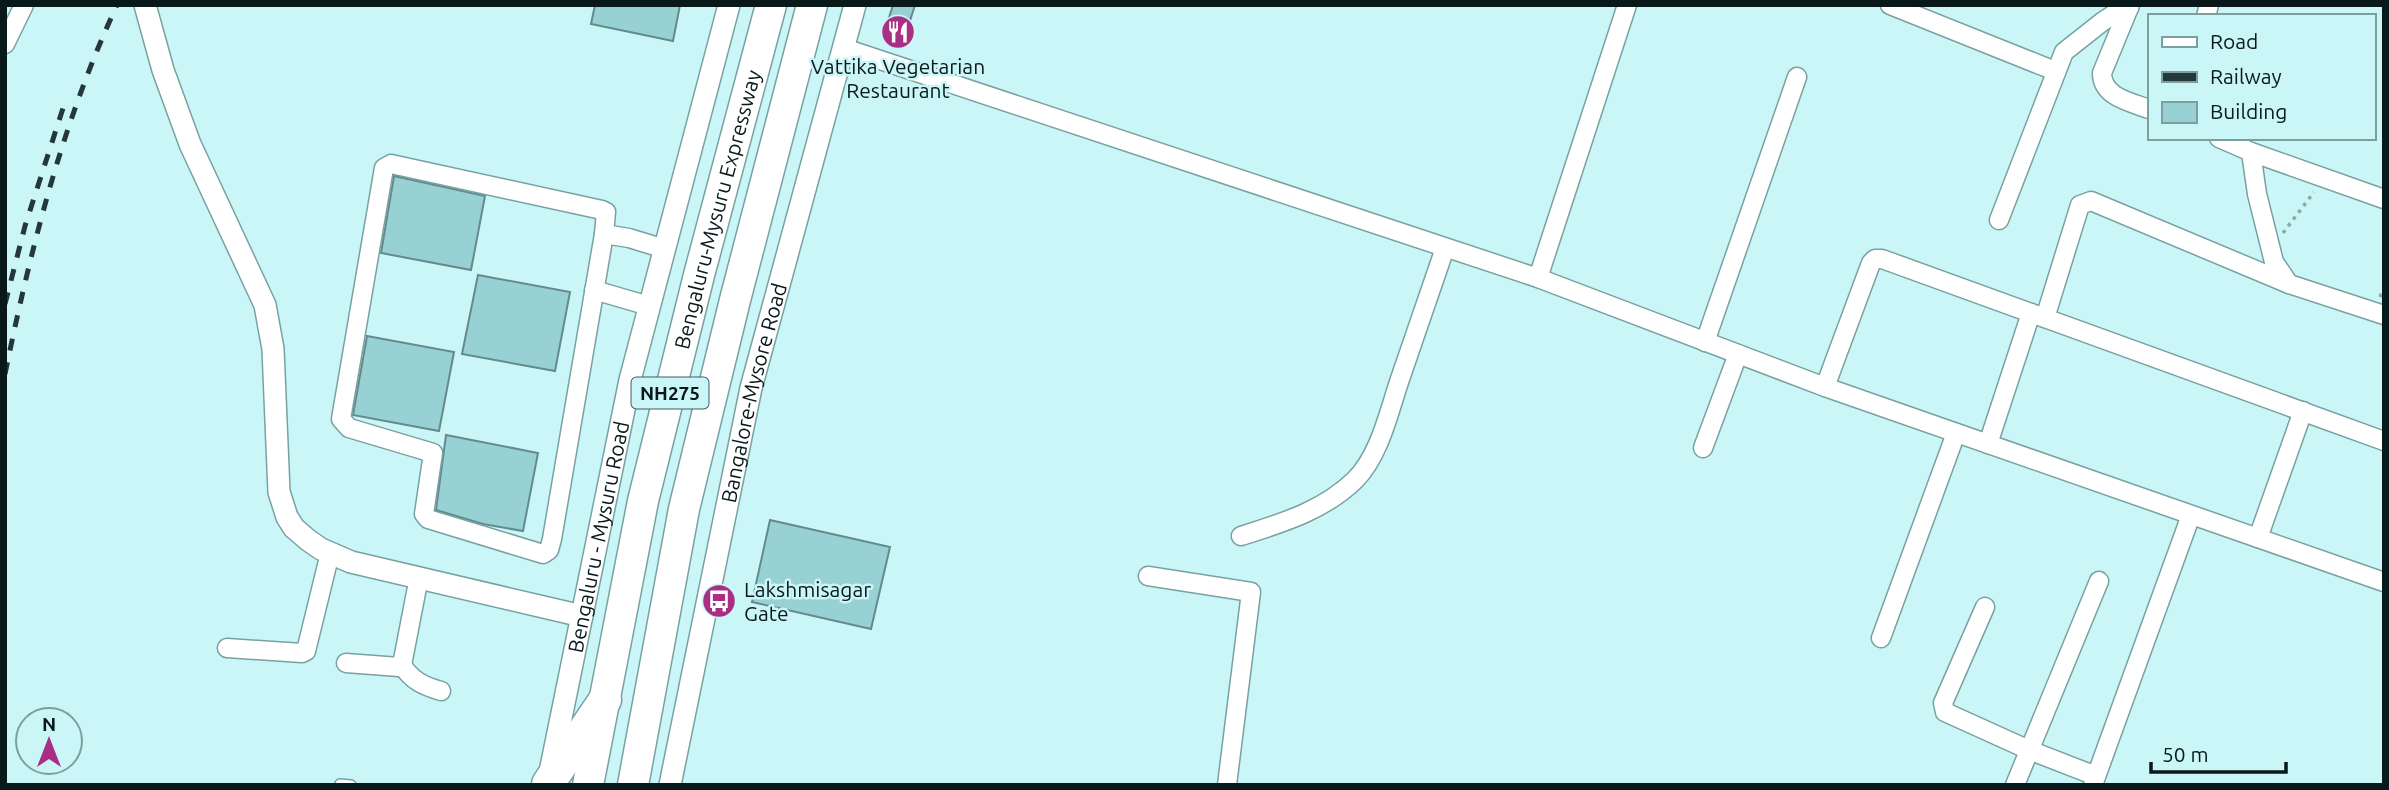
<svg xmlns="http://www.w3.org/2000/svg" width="2389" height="790" viewBox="0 0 2389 790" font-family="Ubuntu,sans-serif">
<rect width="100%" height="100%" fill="#cbf6f8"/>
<g fill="#98d1d3" stroke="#638b8d" stroke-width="2">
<polygon points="595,5 680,5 673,41 591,24"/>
<polygon points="893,5 915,5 907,30 887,24"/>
<polygon points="394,176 485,196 471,270 381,253"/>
<polygon points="478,275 570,292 555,371 462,354"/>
<polygon points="367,336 454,352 439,431 353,415"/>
<polygon points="446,435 538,453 523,531 483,524 436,510"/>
<polygon points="770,520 890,547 871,629 752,602"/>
</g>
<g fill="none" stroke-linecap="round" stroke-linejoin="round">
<g stroke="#78a1a2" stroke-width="12">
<polyline id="service" points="340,784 351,785"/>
</g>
<g stroke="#78a1a2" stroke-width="21">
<g id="minor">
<polyline points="1890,5 2055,71"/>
<path d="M 2130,5 L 2102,73 C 2102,97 2130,102 2149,109"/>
<polyline points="2206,16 2209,5"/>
<polyline points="5,44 24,5"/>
<polyline points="844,48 1538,278 1825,387 2384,582"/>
<polyline points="2251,152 2384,199"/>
<polygon points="391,164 602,210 606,212 604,234 552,539 549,550 543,554 428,519 424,514 433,453 349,428 341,419 384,168"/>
<polyline points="1999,220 2064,52 2102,22 2117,12 2129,8"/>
<polyline points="604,234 629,238 665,249"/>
<polyline points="1538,278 1627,5"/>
<polyline points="2289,284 2384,315"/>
<polyline points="594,290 649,306"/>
<polyline points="2045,318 2080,205 2091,201 2289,284 2274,262 2257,194 2251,152 2219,138"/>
<polyline points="1705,342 1797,77"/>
<polyline points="1825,387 1871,263 1875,259 1882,259 2384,441"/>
<polyline points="1988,444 2031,313"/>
<polyline points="1703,448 1738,354"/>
<path d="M 1241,536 C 1282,523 1323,511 1355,480 C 1380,455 1389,411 1400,379 C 1415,335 1430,291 1445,248"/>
<polyline points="2258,538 2303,411"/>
<polyline points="1148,576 1251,592 1227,785"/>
<polyline points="1985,607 1943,703 1945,712 2029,750 2096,776"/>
<polyline points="1881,638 1956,433"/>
<polyline points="227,648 302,653 306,651 330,553"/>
<polyline points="346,663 399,667 402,665 419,577"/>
<path d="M 402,665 C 412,681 424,686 441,691"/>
<polyline points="2015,785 2099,581"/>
<polyline points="2093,785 2191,515"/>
</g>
</g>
<g stroke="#78a1a2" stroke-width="24">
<g id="tertiary">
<polyline points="145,5 163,70 190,144 265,305 273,349 279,492 287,517 294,528 308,540 321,549 351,562 582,616"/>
<path id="s1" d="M 550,772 L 630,380 L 729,5"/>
<path id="s2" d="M 670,785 L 751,388 L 855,5"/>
</g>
</g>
<g stroke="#78a1a2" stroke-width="33">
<g id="trunk">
<path id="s3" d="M 588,785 L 643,501 L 699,275 L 771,5"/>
<polyline points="633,785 684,509 735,300 812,5"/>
</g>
</g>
<g stroke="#78a1a2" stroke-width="35">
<polyline id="motorway" points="548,784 605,700"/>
</g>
<g stroke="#88aaab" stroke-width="3.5" stroke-dasharray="3.5 5" stroke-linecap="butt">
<polyline points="2283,233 2314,192"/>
<polyline points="2380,297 2384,288"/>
</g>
<use href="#service" stroke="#fff" stroke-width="9"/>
<use href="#minor" stroke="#fff" stroke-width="18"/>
<use href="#tertiary" stroke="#fff" stroke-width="21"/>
<use href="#trunk" stroke="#fff" stroke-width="30"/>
<use href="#motorway" stroke="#fff" stroke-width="32"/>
<g stroke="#243739" stroke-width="5" stroke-dasharray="12 12" stroke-linecap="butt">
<polyline points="5,304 25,226 65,102"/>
<path d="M 5,374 C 31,248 62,123 117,5"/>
</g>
</g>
<defs>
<g id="restaurant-disc" transform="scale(1.75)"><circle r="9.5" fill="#a82f84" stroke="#cbf6f8"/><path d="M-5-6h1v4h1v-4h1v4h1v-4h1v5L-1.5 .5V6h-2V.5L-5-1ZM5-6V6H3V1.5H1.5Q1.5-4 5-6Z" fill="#fff"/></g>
<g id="bus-disc" transform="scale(1.75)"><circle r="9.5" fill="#a82f84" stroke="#cbf6f8"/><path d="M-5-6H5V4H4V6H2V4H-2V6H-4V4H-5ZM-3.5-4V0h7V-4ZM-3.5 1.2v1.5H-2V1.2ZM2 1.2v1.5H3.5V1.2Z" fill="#fff"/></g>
</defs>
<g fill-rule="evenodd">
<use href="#restaurant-disc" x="898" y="32"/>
<use href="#bus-disc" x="719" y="601"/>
</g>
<g text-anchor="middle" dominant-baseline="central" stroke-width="5" stroke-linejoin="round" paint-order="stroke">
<rect fill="#cbf6f8" stroke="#435b5d" stroke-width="2" x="631.5" y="377.5" width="77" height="31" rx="5"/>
<g font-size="19" font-weight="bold" fill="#09191a">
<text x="670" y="393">NH275</text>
</g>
<g font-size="21" fill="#09191a" stroke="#cbf6f8">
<text x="898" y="66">Vattika Vegetarian<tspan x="898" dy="24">Restaurant</tspan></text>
<text x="744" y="589" text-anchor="start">Lakshmisagar<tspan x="744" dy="24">Gate</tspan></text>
</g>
<g font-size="21" fill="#09191a" stroke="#cbf6f8">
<text stroke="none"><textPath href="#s3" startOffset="590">Bengaluru-Mysuru Expressway</textPath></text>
<text stroke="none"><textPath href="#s2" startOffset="401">Bangalore-Mysore Road</textPath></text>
<text stroke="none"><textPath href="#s1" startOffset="240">Bengaluru - Mysuru Road</textPath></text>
</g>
</g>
<rect width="2389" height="790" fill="none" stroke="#09191a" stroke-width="14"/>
<rect x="2148" y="14" width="228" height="126" fill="#cbf6f8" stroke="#7d9e9f" stroke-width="2"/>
<rect x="2162" y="37" width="35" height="10" fill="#ffffff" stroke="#7d9e9f" stroke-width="2"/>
<text x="2210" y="49" font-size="21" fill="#09191a">Road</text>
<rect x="2162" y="72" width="35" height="10" fill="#243739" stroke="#7d9e9f" stroke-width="2"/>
<text x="2210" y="84" font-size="21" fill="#09191a">Railway</text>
<rect x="2162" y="102" width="35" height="21" fill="#98d1d3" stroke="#7d9e9f" stroke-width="2"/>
<text x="2210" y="119" font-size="21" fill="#09191a">Building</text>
<g transform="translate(49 741)"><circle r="33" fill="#cbf6f8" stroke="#7d9e9f" stroke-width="2"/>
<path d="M0-5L12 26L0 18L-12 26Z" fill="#a82f84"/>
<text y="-10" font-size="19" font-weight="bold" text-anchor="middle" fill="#09191a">N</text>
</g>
<path d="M2151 762v10h135v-10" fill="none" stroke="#09191a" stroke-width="3.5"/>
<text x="2162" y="762" font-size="21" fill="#09191a" stroke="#cbf6f8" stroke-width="5" paint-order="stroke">50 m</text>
</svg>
